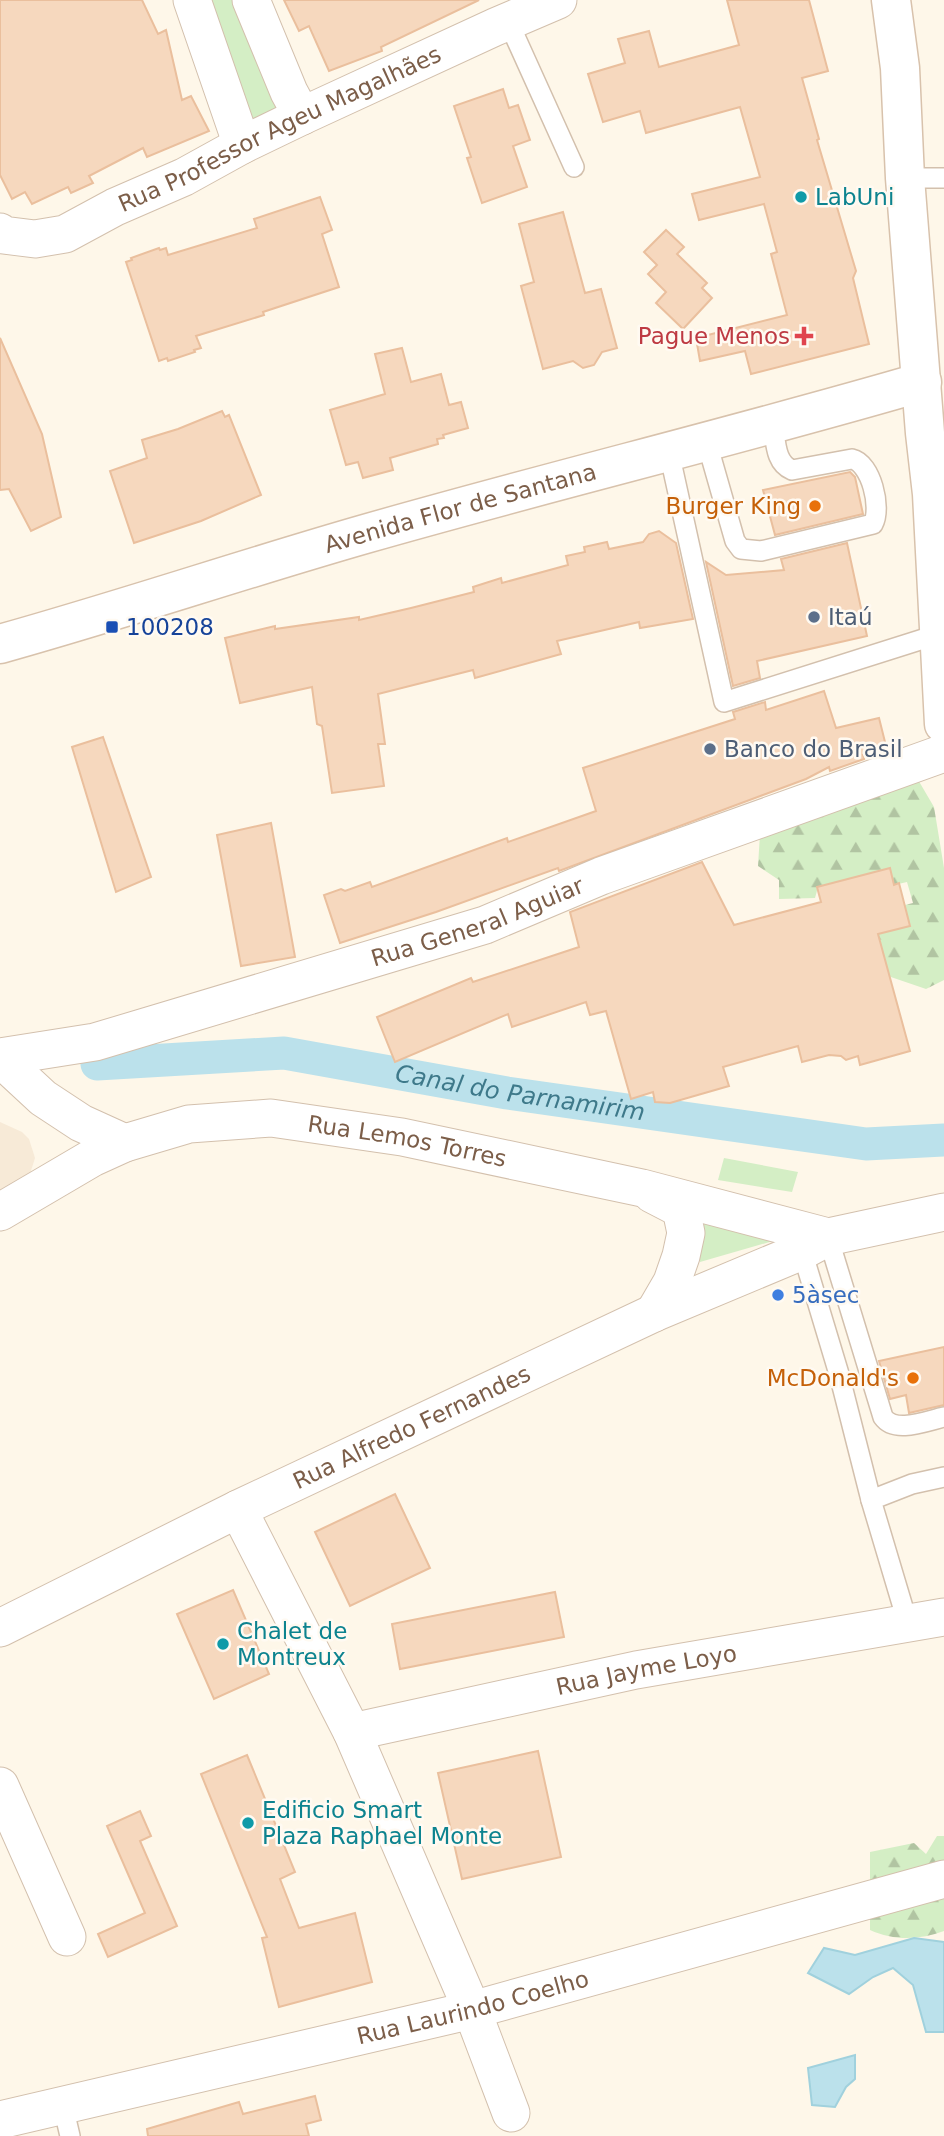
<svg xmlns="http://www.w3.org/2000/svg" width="944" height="2136" viewBox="0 0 944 2136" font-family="'DejaVu Sans',sans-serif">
<defs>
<pattern id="forest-firs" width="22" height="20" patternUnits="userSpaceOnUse" patternTransform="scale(1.75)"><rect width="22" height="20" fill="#d4eec5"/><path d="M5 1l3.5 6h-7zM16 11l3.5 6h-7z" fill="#b1c4a2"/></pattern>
</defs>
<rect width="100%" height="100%" fill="#fef7e9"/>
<polygon fill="#f7ead7" points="0,1122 22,1132 29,1139 35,1158 29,1177 0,1198"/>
<g fill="url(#forest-firs)">
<polygon points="917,778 934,807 944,868 944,980 926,989 885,975 852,941 910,926 905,905 913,903 907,882 894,885 890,868 818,887 815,898 779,899 779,880 758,866 760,834"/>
<path d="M 937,1836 L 944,1836 L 944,1931 C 920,1940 894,1941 870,1930 L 870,1852 L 914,1843 L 926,1854 Z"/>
</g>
<g fill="#d4eec5">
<polygon points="195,0 252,0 294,112 261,144"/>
<polygon points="724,1158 798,1172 792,1192 718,1180"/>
<polygon points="698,1218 787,1237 700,1262"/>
</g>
<g fill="#bbe1eb" stroke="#a0d1dd" stroke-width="2">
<polygon points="914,1938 944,1942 944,2032 926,2032 913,1985 893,1968 873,1977 849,1994 808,1973 824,1948 855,1955"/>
<polygon points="855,2055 855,2079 846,2087 835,2107 812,2105 808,2068"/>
</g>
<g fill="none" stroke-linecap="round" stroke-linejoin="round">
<path stroke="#bbe1eb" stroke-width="33" id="s1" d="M 97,1064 L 284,1053 L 507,1093 L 866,1144 L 944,1140"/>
</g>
<g fill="#f6d8be" stroke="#eabf9d" stroke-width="2">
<polygon points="0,0 142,0 158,34 166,30 182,100 191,96 209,131 147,157 143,148 89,176 93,183 71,193 68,187 32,204 25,192 12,199 0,175"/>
<polygon points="284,0 479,0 381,47 382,51 329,71 309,26 299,31"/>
<polygon points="727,0 809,0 828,71 802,78 819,139 817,140 856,271 853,278 869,344 751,374 745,351 700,361 696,338 787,315 771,254 777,252 764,204 699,220 692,194 760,177 740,107 646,133 640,111 603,122 588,74 625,63 618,39 649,31 659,67 739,45"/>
<polygon points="503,89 509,108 518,105 530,140 513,146 527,187 482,203 467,158 471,157 454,106"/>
<polygon points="320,197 332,230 322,234 339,287 263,312 264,315 196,336 201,348 194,350 195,352 168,361 167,358 159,361 126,262 132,260 131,258 159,248 160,250 166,248 168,255 257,228 254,219"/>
<polygon points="563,212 585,293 601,289 617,348 602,352 594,365 583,368 573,361 543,369 521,286 534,282 519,224"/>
<polygon points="666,230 684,247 677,254 707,283 702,288 712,298 683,329 656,303 666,292 648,274 657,265 644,252"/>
<polygon points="0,338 42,434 61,517 31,531 9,489 0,490"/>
<polygon points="402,348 411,382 441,374 449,405 461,402 468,428 443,435 444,438 437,439 438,444 390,458 393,470 363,478 358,462 346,465 330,410 385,394 375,354"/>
<polygon points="222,411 225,417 229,415 261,495 201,521 134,543 110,471 147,458 142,440 178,429"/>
<polygon points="850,472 855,477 863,514 775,535 763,490"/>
<polygon points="659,531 676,543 693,619 640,628 639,622 557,641 561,654 475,678 473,670 378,694 385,744 378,744 384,786 332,793 322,726 317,724 312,687 240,703 225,638 275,626 275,629 359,617 359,620 411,608 474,592 473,587 501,578 502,583 568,565 566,556 585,552 584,547 607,542 609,549 643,542 649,534"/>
<polygon points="847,543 867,636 757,661 760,678 733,686 706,562 726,575 784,570 781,559"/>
<polygon points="824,691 836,728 879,718 887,750 863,755 864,759 830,771 829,767 806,779 559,871 558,868 436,912 340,943 324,895 341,889 345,891 370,882 372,887 507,838 508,842 596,811 583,768 735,719 733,712 765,702 766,710"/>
<polygon points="103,737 151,877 116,892 72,747"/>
<polygon points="271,823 295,957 241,966 217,835"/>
<polygon points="702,862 734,925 821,902 817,887 890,868 894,885 899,883 910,926 878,934 910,1051 860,1065 858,1056 846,1060 841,1056 829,1055 802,1062 798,1046 723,1067 729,1086 670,1103 655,1102 653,1092 631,1099 606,1011 590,1015 586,1002 512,1027 508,1014 395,1062 377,1017 471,978 473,982 579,947 570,912"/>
<polygon points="944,1347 944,1405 909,1413 906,1395 890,1399 879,1361"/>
<polygon points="395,1494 430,1568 350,1606 315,1532"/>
<polygon points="233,1590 269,1674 214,1699 177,1614"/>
<polygon points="555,1592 564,1637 400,1669 392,1624"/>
<polygon points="538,1751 561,1857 462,1879 438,1773"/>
<polygon points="247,1755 295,1872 280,1879 299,1928 355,1913 372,1982 279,2007 262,1938 267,1937 201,1774"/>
<polygon points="140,1811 151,1836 140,1841 177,1926 108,1957 98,1934 145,1913 107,1826"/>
<polygon points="315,2096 321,2120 306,2124 309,2136 148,2136 147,2129 239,2102 243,2114"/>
</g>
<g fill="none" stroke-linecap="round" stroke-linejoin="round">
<g stroke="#d3c0ad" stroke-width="22">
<g id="service">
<polyline points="508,21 574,167"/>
<polyline points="905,178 944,178"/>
<path d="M 707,443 L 735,541 L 741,549 L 761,551 L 873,524 C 882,508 871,463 852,459 L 792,470 C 775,463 776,442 773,426"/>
<polyline points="669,452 724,702 939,634"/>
<path d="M 828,1237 L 883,1417 C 895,1434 926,1421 944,1417"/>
<polyline points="802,1251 839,1374 871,1500"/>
<polyline points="908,1624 871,1500 912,1484 944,1477"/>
<polyline points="63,2106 70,2136"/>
</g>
</g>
<g stroke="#d3c0ad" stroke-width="39">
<g id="minor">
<polyline points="192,0 242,145"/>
<polyline points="251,0 289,92 302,116"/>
<path id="s2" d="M 0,232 L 3,235 L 35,239 L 65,234 L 115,207 L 184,177 L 242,145 L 302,116 L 495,27 L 558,0"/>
<path id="s3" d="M 0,1057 L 95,1042 L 485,925 L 601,876 L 944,753"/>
<polyline points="0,1058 43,1098 81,1123 125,1143"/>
<polyline points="652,1194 681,1209 686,1233 681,1256 672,1282 654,1313"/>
<path id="s4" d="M 0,1212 L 92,1158 L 125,1143 L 189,1124 L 271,1118 L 402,1137 L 642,1188 L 828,1237"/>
<polyline points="238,1509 352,1732 472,2010 511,2113"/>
<path id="s5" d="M 0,1628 L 238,1509 L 654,1313 L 802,1251 L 828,1237 L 944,1212"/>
<path id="s6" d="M 352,1732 L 636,1670 L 944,1617"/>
<polyline points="0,1786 67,1937"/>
<path id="s7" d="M 0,2120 L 472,2010 L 944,1879"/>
</g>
</g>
<g stroke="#d8c2ac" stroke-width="41">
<g id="secondary">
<polyline points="891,0 900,68 905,178 925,433 932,494 944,724"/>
<path id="s8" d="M 0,644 C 122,610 243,569 365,534 C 550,481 737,436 922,382"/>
</g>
</g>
<use href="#service" stroke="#fff" stroke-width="19"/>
<use href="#minor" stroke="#fff" stroke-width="37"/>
<use href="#secondary" stroke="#fff" stroke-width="38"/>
</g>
<g fill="#0f9aa8" stroke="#fffaf2" stroke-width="2.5">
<circle cx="801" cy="197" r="7"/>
<circle cx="223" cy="1644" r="7"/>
<circle cx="248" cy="1823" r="7"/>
</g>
<path fill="#e0444e" stroke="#fffaf2" stroke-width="2.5" d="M800.5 325.5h7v7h7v7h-7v7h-7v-7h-7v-7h7z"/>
<g fill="#e8710a" stroke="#fffaf2" stroke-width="2.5">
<circle cx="815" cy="506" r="7"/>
<circle cx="913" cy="1378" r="7"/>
</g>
<g fill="#5c6f8a" stroke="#fffaf2" stroke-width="2.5">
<circle cx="814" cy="617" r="7"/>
<circle cx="710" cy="749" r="7"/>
</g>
<rect fill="#1a4fb4" stroke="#fffaf2" stroke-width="2.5" x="105" y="620" width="14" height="14" rx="3.5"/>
<circle fill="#3f7fe0" stroke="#fffaf2" stroke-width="2.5" cx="778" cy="1295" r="7"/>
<g text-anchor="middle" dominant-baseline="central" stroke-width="5" stroke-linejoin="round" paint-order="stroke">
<g font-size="23" fill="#7c5e49" stroke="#fffaf2">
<text stroke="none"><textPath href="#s2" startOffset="306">Rua Professor Ageu Magalhães</textPath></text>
<text stroke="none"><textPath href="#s8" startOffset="480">Avenida Flor de Santana</textPath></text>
<text stroke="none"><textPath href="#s3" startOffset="497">Rua General Aguiar</textPath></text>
<text stroke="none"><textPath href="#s4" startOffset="430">Rua Lemos Torres</textPath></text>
<text stroke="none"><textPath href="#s5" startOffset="458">Rua Alfredo Fernandes</textPath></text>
<text stroke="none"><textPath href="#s6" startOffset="301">Rua Jayme Loyo</textPath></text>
<text stroke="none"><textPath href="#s7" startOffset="486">Rua Laurindo Coelho</textPath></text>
</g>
<g font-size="23" fill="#0d838f" stroke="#fffaf2" text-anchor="start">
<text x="815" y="197">LabUni</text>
<text x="237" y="1631">Chalet de<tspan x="237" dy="26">Montreux</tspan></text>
<text x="262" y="1810">Edificio Smart<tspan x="262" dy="26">Plaza Raphael Monte</tspan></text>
</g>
<g font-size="23" fill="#be3a42" stroke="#fffaf2" text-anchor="end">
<text x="790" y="336">Pague Menos</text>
</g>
<g font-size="23" fill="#c56008" stroke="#fffaf2" text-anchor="end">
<text x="801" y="506">Burger King</text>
<text x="899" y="1378">McDonald's</text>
</g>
<g font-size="23" fill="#4e5e75" stroke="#fffaf2" text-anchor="start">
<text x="828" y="617">Itaú</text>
<text x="724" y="749">Banco do Brasil</text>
</g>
<g font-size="23" fill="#164399" stroke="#fffaf2" text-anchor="start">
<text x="126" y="627">100208</text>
</g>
<g font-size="23" fill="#366cbe" stroke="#fffaf2" text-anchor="start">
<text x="792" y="1295">5àsec</text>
</g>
<g font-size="24" font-style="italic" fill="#3e798a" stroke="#fffaf2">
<text stroke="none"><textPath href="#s1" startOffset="427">Canal do Parnamirim</textPath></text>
</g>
</g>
</svg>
